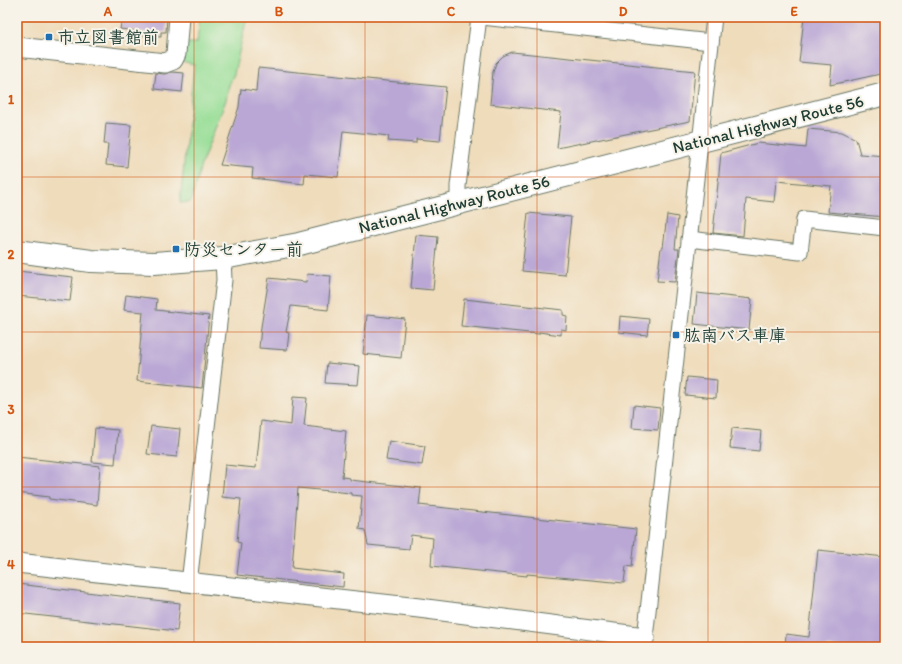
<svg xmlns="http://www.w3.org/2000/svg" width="902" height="664" viewBox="0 0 902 664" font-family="Itim,'Klee One',sans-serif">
<rect width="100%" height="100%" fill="#f7f3e8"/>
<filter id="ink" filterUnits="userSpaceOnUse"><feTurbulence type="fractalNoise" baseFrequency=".025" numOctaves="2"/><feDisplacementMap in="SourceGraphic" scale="8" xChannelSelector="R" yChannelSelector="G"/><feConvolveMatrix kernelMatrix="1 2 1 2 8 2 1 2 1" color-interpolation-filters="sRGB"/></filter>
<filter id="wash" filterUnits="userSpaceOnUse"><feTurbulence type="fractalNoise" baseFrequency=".012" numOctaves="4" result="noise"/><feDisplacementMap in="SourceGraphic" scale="16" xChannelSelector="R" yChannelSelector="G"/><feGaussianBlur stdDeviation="0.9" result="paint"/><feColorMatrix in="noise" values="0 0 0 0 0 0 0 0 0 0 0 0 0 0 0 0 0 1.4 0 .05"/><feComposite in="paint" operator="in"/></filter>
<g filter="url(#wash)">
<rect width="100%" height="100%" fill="#efdcbb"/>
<polygon fill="#98de97" stroke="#5c8e66" points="200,17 247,17 234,74 229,85 226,100 201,165 191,202 180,203 194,65 177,61 183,43 197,43"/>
<g id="blocks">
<g fill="#baa7d5">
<polygon points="122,17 167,17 166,32 161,32 161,37 144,36 145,32 120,29"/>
<polygon points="804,17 885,17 885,73 830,85 832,65 799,62"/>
<polygon points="512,52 695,71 690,121 557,148 561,112 490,104 493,72 496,63 503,56"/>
<polygon points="258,68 446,87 440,141 416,139 416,143 388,141 389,136 343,131 338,177 305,174 304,184 252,178 253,168 220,165 239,107 241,89 256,91"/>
<polygon points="172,72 184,73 182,92 154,89 156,73 164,74"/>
<polygon points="106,123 131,125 127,167 106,165 108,144 104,144"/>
<polygon points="808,129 842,132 856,139 860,154 885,156 885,217 828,212 831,186 776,181 774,202 746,199 743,236 713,233 721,153 758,143 806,148"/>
<polygon points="528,213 571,217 565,275 522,271"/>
<polygon points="667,215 678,217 675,249 679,249 675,282 657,281 661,248 663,248"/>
<polygon points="416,235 438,237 433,290 411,288"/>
<polygon points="17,271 73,277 70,301 17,296"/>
<polygon points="307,274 331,276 328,310 291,306 286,332 289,333 287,350 259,348 261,327 269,278 306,282"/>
<polygon points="697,293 752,299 749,330 694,324"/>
<polygon points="126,295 157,299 156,310 209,316 202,388 137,381 143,312 124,310"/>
<polygon points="464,299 563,310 563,315 567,316 566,330 561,329 561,335 539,332 539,334 461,326"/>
<polygon points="367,315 405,319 401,358 363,354"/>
<polygon points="620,316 649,319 647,335 619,332"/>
<polygon points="327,363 360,366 358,385 325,383"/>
<polygon points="687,377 717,380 716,398 685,395"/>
<polygon points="293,397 307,398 304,426 346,431 342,477 350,478 350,480 421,488 419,505 636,529 632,567 626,566 624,583 527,574 527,576 431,566 433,538 411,535 409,549 368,545 365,530 359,529 362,496 351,495 351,493 298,488 292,568 344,574 343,587 237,575 241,543 237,542 241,499 222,497 225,465 256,468 261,421 291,425"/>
<polygon points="634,405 660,408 658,430 632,428"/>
<polygon points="151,426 180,429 177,457 147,454"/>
<polygon points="95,428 118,430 115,464 92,462"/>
<polygon points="732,428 761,431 759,451 730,448"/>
<polygon points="389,441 425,446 422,465 386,460"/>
<polygon points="17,457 100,466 97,505 49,499 49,497 17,493"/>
<polygon points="818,550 885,557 885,647 785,647 786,634 809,637"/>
<polygon points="17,584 180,603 177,631 17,613"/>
</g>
</g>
</g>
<g filter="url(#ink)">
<use href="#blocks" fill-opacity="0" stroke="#687563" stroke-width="1"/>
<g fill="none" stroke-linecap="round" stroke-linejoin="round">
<g stroke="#687563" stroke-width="17">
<g id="minor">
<polyline points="482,17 711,42"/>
<polyline points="458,203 458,186 479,17"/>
<polyline points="689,239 800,252 804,219 885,228"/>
<polyline points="189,583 224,280 223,258"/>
<polyline points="644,647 714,17"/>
</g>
</g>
<g stroke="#687563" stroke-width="21">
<g id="tertiary">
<polyline points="17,47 165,63 173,60 176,54 179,17"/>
<polyline points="17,563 419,608 645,637"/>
</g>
</g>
<g stroke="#687563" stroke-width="24">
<polyline id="trunk" points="17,251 91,261 154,263 223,258 299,244 885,94"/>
</g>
<use href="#minor" stroke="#fff" stroke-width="15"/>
<use href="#tertiary" stroke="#fff" stroke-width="19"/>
<use href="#trunk" stroke="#fff" stroke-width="22"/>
</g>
</g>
<path fill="none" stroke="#d45610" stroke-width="1" stroke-opacity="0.55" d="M 194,17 L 194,647M 365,17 L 365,647M 537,17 L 537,647M 708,17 L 708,647M 17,177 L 885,177M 17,332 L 885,332M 17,487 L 885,487"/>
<g fill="#1f6fb2" stroke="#f7f3e8" stroke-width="1.5">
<rect x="45" y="33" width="8" height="8" rx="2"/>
<rect x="172" y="245" width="8" height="8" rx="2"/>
<rect x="672" y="331" width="8" height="8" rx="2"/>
</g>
<g text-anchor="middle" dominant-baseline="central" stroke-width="4" stroke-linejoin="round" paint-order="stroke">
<g font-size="17" font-weight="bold" fill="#1f3d34" stroke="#f7f3e8" text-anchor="start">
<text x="57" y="37">市立図書館前</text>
<text x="184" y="249">防災センター前</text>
<text x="684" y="335">肱南バス車庫</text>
</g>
<g font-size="17" fill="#1f3d34" stroke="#f7f3e8">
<text transform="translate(768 124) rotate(-14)">National Highway Route 56</text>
<text transform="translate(454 204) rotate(-14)">National Highway Route 56</text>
</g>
</g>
<rect width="902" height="664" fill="none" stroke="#f7f3e8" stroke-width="44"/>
<rect x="22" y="22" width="858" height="620" fill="none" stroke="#d45610" stroke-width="1.5"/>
<g font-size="13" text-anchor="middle" font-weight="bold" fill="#d45610">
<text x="108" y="16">A</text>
<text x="279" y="16">B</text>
<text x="451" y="16">C</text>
<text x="623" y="16">D</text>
<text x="794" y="16">E</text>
<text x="11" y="104">1</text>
<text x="11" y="259">2</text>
<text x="11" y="414">3</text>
<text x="11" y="569">4</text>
</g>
</svg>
